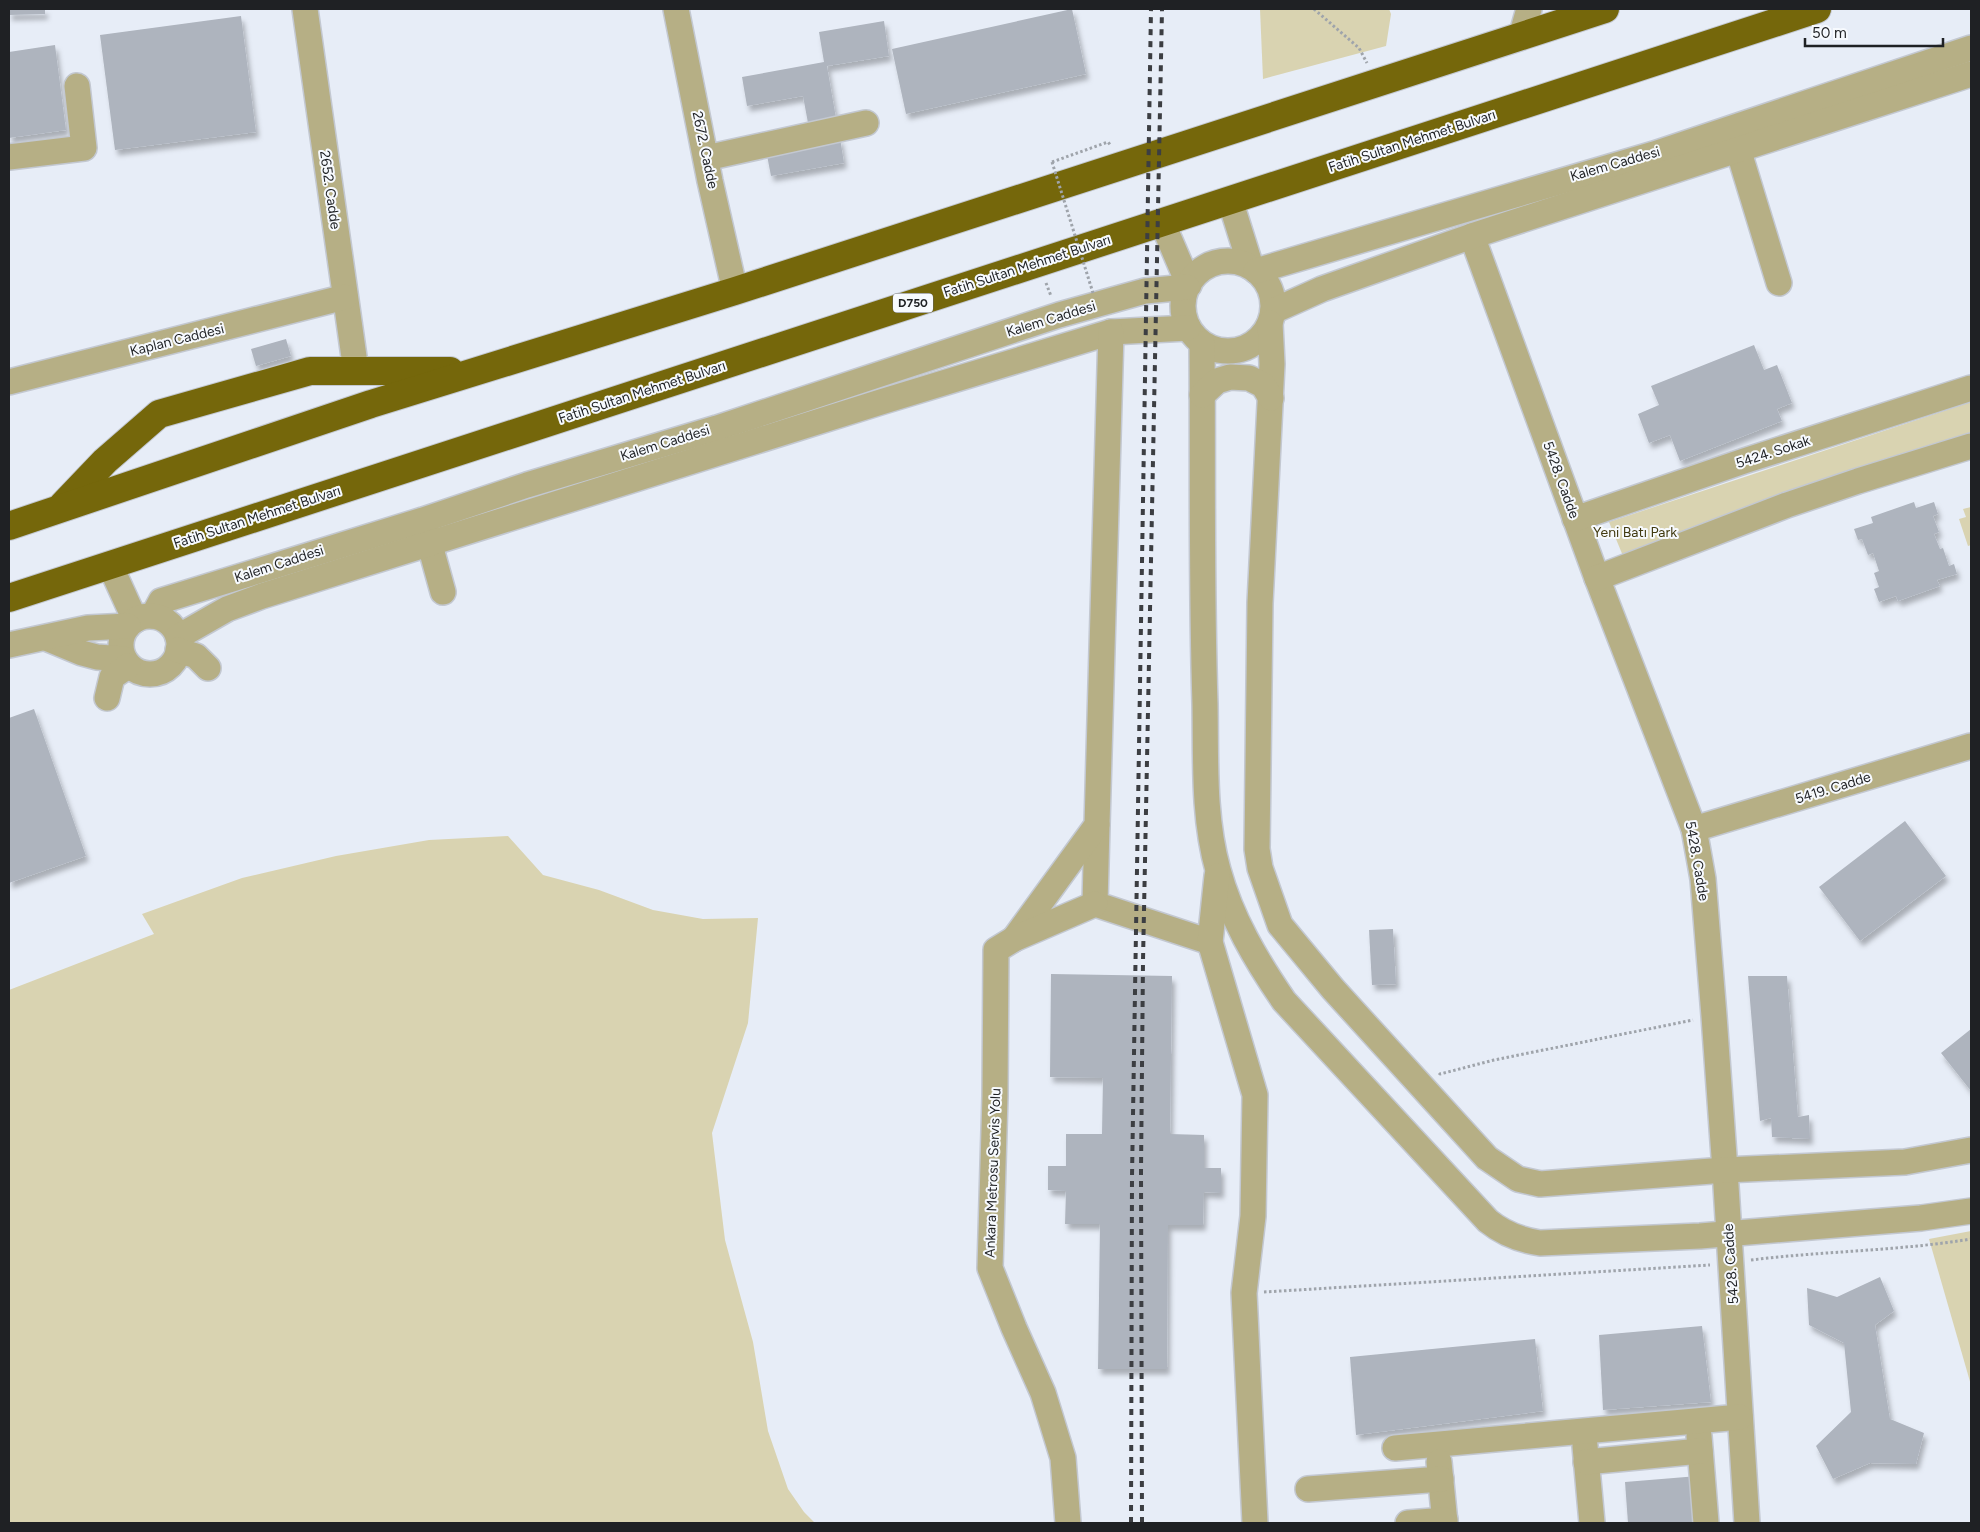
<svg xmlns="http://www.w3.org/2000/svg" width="1980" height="1532" viewBox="0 0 1980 1532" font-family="Figtree,sans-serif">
<defs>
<filter id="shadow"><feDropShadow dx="3" dy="5.5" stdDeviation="2.5" flood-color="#0004"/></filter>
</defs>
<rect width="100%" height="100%" fill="#e7edf7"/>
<g fill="#d9d3b1">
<polygon points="1260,9 1389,9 1391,14 1386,46 1263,79"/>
<polygon points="1971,402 1971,439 1623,556 1609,522"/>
<polygon points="1971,507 1971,545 1968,546 1959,519 1966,517 1963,509"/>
<polygon points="508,836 543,875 599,890 653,910 703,919 758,918 748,1023 712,1133 725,1240 753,1342 768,1431 788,1489 804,1512 815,1523 9,1523 9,990 154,934 142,914 242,878 336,856 429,840"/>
<polygon points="1971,1231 1971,1385 1929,1239"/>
</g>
<g fill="#aeb4be" filter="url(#shadow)">
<polygon points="9,9 45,9 45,14 9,15"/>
<polygon points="1072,9 1086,74 906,114 892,49"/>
<polygon points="241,16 256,132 115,150 100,35"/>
<polygon points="884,21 889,56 827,66 836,118 808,123 803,96 747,106 742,77 824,62 819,32"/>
<polygon points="55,45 66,130 9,138 9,52"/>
<polygon points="840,138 844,163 771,176 766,150"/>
<polygon points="286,339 291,356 256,366 251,349"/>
<polygon points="1754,345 1764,370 1777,365 1792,403 1777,409 1782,421 1680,461 1670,435 1649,443 1638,414 1659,405 1651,386"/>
<polygon points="1914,502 1916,508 1934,502 1938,514 1933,516 1939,532 1934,534 1940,549 1943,548 1949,566 1954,564 1957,574 1937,580 1940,586 1898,601 1896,596 1879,602 1874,589 1879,587 1874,573 1879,571 1873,553 1868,555 1862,539 1858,540 1854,529 1873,523 1871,517"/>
<polygon points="34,709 86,856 9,883 9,718"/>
<polygon points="1905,821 1946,876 1860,941 1819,887"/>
<polygon points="1393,929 1396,984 1372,985 1369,930"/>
<polygon points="1051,974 1172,976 1170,1134 1204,1135 1204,1168 1221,1168 1221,1193 1204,1192 1203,1225 1168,1225 1167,1369 1098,1369 1100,1224 1065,1224 1066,1191 1048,1190 1048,1166 1066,1166 1066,1134 1102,1134 1103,1078 1050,1077"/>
<polygon points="1748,976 1787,976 1798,1117 1809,1115 1810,1139 1772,1137 1771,1118 1760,1121"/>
<polygon points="1971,1029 1971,1091 1941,1053"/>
<polygon points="1880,1277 1894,1311 1875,1325 1890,1419 1924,1433 1916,1464 1870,1463 1833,1479 1816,1446 1851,1412 1844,1343 1809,1325 1807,1288 1837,1297"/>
<polygon points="1702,1326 1711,1402 1603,1410 1599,1335"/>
<polygon points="1535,1339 1543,1411 1356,1435 1350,1357"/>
<polygon points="1698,1476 1702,1523 1628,1523 1625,1482"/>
</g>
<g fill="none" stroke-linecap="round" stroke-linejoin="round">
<g stroke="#c3c8d1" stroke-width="28">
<g id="minor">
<polyline points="305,9 356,371"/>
<polyline points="676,9 710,181 735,291"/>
<polyline points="1521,37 1529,9"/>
<polyline points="1738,149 1779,283"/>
<polyline points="9,157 84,148 77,86"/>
<polyline points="706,158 866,123"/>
<polyline points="1230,200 1251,267"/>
<polyline points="1162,222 1189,285"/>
<polyline points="1472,236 1597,578 1694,829 1703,879 1714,1016 1725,1170 1747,1523"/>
<circle cx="1228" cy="306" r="45"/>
<polyline points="1256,271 1654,154 1971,48"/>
<polyline points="1273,311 1322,289 1472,236 1971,74"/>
<polyline points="1270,323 1272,364 1260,603 1257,849 1260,868 1280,925 1333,989 1487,1158 1518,1179 1540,1184 1725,1170 1905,1162 1971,1150"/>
<path d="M 1202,344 C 1203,464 1201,584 1205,704 C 1206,759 1203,817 1218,870 C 1231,918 1256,960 1284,1001 L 1488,1221 C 1504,1234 1520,1240 1540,1243 L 1700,1236 L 1921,1218 L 1971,1211"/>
<polyline points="9,382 345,297"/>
<polyline points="1202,395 1217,381 1230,377 1249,378 1263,385 1271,398"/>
<polyline points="1575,519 1744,461 1971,388"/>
<polyline points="425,527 443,592"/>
<polyline points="110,565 135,620"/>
<polyline points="1597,578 1787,505 1858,481 1971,446"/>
<polyline points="153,616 161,601 423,520 527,485 717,428 1059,315 1145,291 1187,287"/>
<circle cx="150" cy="645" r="29"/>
<polyline points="178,637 227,609 262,596 884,401 1111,332 1188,328"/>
<polyline points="46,638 82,653 97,657 124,659"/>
<polyline points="9,645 88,628 128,626"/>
<polyline points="178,650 196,656 208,668"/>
<polyline points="107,698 112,677 128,666"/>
<polyline points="1097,825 1095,904 1210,942"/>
<polyline points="1694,829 1971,746"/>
<polyline points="1217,876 1210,942 1255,1095 1253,1216 1244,1293 1255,1523"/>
<polyline points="1014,939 1097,825 1111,332"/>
<polyline points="1699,1436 1706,1523"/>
<polyline points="1585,1446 1592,1523"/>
<polyline points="1395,1448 1740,1417"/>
<polyline points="1439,1462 1445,1523"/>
<polyline points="1586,1462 1700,1451"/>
<polyline points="1308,1489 1441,1479"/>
<polyline points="1068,1523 1063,1458 1043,1393 1014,1328 990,1268 995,1096 996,950 1014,939 1095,904"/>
<polyline points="1408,1523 1445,1520"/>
</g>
</g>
<g stroke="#c3c8d1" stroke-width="30">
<g id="highway">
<polyline points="63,505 105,461 159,414 310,371 450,371"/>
<polyline points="9,526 371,404 735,291 1605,9"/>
<polyline points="9,598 1817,9"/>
</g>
</g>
<g stroke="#9fa4ab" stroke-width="3" stroke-dasharray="2.5 2.5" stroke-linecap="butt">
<polyline points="1314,9 1359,48 1367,63"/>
<polyline points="1052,162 1108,142 1111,146"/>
<polyline points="1046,283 1051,296"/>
<polyline points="1439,1073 1440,1074 1494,1060 1693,1020"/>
<path d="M 1751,1260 C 1824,1251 1898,1251 1971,1239"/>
<polyline points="1264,1292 1710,1265"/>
</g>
<use href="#minor" stroke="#b6af85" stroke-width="25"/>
<use href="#highway" stroke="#75670b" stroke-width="28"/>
<g stroke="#3c3e42" stroke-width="4" stroke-dasharray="6 6" stroke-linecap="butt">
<polyline points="1131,1523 1132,1177 1151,9"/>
<polyline points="1142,1523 1141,1171 1143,961 1162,9"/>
</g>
<polyline stroke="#9fa4ab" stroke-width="3" stroke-dasharray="2.5 2.5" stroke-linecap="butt" points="1052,162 1093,293"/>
</g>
<g text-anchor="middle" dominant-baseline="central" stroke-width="4" stroke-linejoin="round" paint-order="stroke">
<rect fill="#f7fafe" stroke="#606265" stroke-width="1" x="893" y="293.5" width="40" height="19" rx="4"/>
<g font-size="12" font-weight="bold" fill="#1f2124">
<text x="913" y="303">D750</text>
</g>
<g font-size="14" fill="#1f2124" stroke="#f7fafe">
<text transform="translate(1412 141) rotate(-18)">Fatih Sultan Mehmet Bulvarı</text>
<text transform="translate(705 150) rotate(78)">2672. Cadde</text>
<text transform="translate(1615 164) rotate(-16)">Kalem Caddesi</text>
<text transform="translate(330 190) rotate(82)">2652. Cadde</text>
<text transform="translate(1027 266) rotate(-18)">Fatih Sultan Mehmet Bulvarı</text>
<text transform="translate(1051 319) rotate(-17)">Kalem Caddesi</text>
<text transform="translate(177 340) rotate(-14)">Kaplan Caddesi</text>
<text transform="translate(642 392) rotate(-18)">Fatih Sultan Mehmet Bulvarı</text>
<text transform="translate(665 443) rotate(-17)">Kalem Caddesi</text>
<text transform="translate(1773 452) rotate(-18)">5424. Sokak</text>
<text transform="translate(1561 480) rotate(70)">5428. Cadde</text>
<text transform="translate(257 517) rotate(-18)">Fatih Sultan Mehmet Bulvarı</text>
<text transform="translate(279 564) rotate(-18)">Kalem Caddesi</text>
<text transform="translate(1833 788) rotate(-17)">5419. Cadde</text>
<text transform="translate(1697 861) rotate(80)">5428. Cadde</text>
<text transform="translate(993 1173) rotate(-88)">Ankara Metrosu Servis Yolu</text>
<text transform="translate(1731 1264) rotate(-94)">5428. Cadde</text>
</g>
<g font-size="14" fill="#413a11" stroke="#f7fafe">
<text x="1635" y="532">Yeni Batı Park</text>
</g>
</g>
<rect width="1980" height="1532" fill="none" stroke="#1f2124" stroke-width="20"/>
<path d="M1805 38v8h138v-8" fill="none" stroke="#1f2124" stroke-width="2.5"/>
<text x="1812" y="38" font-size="15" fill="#1f2124" stroke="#f7fafe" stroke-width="4" paint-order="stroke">50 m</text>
</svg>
